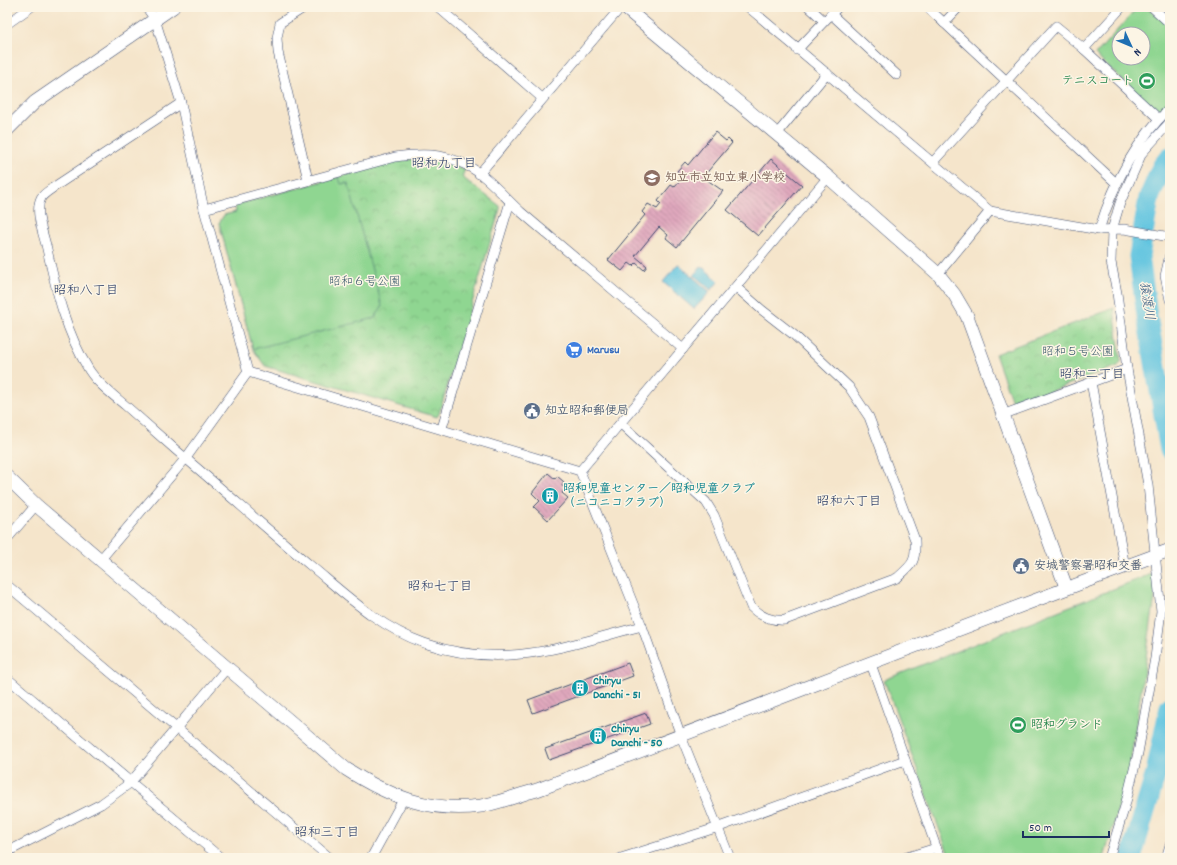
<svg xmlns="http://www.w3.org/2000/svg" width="1177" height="865" viewBox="0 0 1177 865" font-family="Dekko,'Klee One',sans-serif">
<defs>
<pattern id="park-crowns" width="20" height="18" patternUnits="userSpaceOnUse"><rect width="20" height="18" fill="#8fd691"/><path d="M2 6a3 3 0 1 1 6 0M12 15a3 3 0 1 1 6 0" fill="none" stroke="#7bb87f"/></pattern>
<pattern id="building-back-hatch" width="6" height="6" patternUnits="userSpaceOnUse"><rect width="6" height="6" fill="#e0a8bd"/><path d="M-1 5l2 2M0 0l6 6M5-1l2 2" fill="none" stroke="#b5899d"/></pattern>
</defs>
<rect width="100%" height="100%" fill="#fcf5e5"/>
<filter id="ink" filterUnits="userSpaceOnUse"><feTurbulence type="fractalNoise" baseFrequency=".025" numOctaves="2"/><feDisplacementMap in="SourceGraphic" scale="8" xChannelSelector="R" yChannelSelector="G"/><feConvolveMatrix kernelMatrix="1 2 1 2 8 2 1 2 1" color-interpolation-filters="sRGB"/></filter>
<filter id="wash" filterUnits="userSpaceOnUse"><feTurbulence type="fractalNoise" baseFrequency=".012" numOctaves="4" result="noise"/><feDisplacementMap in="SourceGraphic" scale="16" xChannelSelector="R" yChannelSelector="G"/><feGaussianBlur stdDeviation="0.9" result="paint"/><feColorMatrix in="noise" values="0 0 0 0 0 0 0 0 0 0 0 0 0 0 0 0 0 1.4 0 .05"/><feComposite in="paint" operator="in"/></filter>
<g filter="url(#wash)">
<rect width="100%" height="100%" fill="#f5e5cb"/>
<g fill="url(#park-crowns)" stroke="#558278">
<polygon points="423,158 446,162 465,169 462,177 500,206 500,209 439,414 437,417 265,366 253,349 219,223 224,215 236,212 235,205 395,161"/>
<polygon points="1114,308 1121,362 1118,366 1016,404 1012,402 995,354"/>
</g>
<g fill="#8fd691" stroke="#558278" fill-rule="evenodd">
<path d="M 1138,7 L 1146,7 L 1170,26 L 1170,104 L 1164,109 L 1157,111 L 1095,55 ZM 1119,34 L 1143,34 L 1143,58 L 1119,58 Z"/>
<polygon points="339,177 341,184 348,183 382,306 375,318 253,349 219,223 224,215 236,212 235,205"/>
<polygon points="1151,574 1157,583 1129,771 1104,858 950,858 884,680"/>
</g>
<g fill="#62c5e0" stroke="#3e7a9f">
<polygon points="678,264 710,292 694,309 663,282"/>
<polygon points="701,266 719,281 711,290 694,275"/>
</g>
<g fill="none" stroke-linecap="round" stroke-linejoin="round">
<g stroke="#62c5e0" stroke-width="21">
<polyline points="1170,157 1162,167 1149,198 1139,256 1147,316 1170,450"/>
<polyline points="1131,858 1156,773 1170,707"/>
</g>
</g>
<g id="blocks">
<g fill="url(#building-back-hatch)">
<polygon points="715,132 726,141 728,139 732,143 703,177 723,191 677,247 666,238 668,235 659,227 635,256 647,266 644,270 636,263 633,266 629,263 622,271 608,260 645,215 642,212 648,204 657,209 661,204 658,201 671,185 674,187 683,177 677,171 685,162 688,165"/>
<polygon points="771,159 802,185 758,236 727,210"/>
<polygon points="548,473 555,479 557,476 564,482 562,486 565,489 562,493 568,498 548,520 534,507 540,501 532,493"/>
<polygon points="628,663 633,676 533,713 528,700"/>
<polygon points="646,713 650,724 549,760 545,749"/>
</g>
</g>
</g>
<g filter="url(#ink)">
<use href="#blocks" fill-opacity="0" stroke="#3c4a6e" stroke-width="1"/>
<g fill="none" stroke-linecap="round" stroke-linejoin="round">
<g stroke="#3c4a6e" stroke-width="10">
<g id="street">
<path d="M 146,7 L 155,19 L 181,103 L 204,209 L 395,157 C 422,153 442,153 466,165 C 487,175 504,197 521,212 C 575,258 629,303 683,349"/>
<polyline points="305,7 280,23 277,38 278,52 308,180"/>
<polyline points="438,7 542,98"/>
<polyline points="748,7 990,211 1099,230 1124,229 1170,237"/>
<polyline points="809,7 824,21"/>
<polyline points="927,7 1116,183"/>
<polyline points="1152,7 1166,20 1170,19"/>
<polyline points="831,14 897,75"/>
<polyline points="944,23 959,7"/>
<polyline points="7,24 31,7"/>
<polyline points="1084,49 1159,119"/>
<polyline points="797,50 838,7"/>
<path d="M 181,103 L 54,187 C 50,190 43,194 41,198 C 34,212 44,235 47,249 C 56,290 66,333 89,370 C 98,384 113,395 126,406 C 143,421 160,436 177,451 C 222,489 266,528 311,566 C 346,595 379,627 424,643 C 504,671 564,646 642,626"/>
<polyline points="777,134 827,73"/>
<polyline points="933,162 1056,26 1084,49 1122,7"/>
<polyline points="479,174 621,7"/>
<polyline points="204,209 248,372"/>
<path d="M 1099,230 C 1113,185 1135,141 1170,108"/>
<polyline points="1170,254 1165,276 1170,300"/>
<polyline points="938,274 990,211"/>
<polyline points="248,372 580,471 642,626 681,736 730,858"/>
<polyline points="1091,382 1125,567"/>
<polyline points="1002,415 1127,369"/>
<path d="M 621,424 L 706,502 L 714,515 L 751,607 C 761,617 771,621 785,620 L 897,578 C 913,564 916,562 915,540 L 869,417 L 849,387 L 794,335 L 762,310 L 736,287"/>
<polyline points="442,428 510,202"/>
<polyline points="580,471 828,177"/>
<polyline points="7,539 36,505"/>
<polyline points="101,559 186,458 248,372"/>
<polyline points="7,585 330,858"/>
<polyline points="871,664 940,858"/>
<polyline points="7,678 221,858"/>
<polyline points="7,852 101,804 130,783 227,668"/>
<polyline points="371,858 404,798"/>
<polyline points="621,858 719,827 905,760"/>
<polyline points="904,858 936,848"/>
<polyline points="1109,858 1125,806 1138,753 1155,658 1161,611 1148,485 1127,369 1117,293 1111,262 1112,230 1120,203 1142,153 1170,122"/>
<polyline points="1166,858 1170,845"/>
</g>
</g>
<g stroke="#3c4a6e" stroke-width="14">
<g id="secondary">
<polyline points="624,7 828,177 938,274 954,294 967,316 1066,587"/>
<polyline points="7,130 35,102 173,7"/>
<path d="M 7,477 L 36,505 L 346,769 C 388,796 430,813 481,806 C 499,803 518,795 537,790 C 748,711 958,628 1170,550"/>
</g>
</g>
<use href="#street" stroke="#fff" stroke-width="9"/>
<use href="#secondary" stroke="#fff" stroke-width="13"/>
</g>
</g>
<defs>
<g id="stadium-disc" transform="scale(0.9)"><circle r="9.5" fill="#2e9e5b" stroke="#fcf5e5"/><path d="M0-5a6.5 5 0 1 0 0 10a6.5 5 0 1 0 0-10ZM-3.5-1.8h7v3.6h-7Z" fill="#fff"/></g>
<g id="school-disc" transform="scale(0.9)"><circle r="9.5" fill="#8d6e63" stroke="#fcf5e5"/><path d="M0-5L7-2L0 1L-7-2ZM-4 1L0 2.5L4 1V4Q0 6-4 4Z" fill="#fff"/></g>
<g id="supermarket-disc" transform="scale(0.9)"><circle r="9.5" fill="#3f7fe0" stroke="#fcf5e5"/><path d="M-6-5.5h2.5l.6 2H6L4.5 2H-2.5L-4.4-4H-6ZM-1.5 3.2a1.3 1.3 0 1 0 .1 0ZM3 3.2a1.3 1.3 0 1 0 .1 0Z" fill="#fff"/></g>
<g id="civic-disc" transform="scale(0.9)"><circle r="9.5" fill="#5c6f8a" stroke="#fcf5e5"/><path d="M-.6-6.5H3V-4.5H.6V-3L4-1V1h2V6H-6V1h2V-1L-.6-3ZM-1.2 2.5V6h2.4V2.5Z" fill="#fff"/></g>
<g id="building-disc" transform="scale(0.9)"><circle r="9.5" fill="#0f9aa8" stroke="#fcf5e5"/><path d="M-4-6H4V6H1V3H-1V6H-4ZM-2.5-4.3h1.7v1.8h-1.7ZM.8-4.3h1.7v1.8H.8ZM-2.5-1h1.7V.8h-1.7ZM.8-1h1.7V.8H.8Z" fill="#fff"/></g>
</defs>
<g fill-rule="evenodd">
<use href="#stadium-disc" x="1147" y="81"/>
<use href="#school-disc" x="652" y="178"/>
<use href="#supermarket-disc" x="574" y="350"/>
<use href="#civic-disc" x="532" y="411"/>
<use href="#building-disc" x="550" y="496"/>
<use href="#civic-disc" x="1021" y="566"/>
<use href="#building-disc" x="580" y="688"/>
<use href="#stadium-disc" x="1018" y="725"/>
<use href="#building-disc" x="598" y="736"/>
</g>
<g text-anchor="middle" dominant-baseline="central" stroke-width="3" stroke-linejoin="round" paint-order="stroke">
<g font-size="12" font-weight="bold" fill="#27864d" stroke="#fcf5e5" text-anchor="end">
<text x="1134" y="81">テニスコート</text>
<text x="1031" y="725" text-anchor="start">昭和グランド</text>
</g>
<g font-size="12" font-weight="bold" fill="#785e54" stroke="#fcf5e5" text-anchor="start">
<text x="665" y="178">知立市立知立東小学校</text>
</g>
<g font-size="12" fill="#38596b" stroke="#fcf5e5">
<text x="365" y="282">昭和６号公園</text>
<text x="1078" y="352">昭和５号公園</text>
</g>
<g font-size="12" font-weight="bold" fill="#366cbe" stroke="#fcf5e5" text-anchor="start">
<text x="587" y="350">Marusu</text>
</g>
<g font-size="12" font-weight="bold" fill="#4e5e75" stroke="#fcf5e5" text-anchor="start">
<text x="545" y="411">知立昭和郵便局</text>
<text x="1034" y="566">安城警察署昭和交番</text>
</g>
<g font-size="12" font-weight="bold" fill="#0d838f" stroke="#fcf5e5" text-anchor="start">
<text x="563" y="489">昭和児童センター／昭和児童クラブ<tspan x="563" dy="14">（ニコニコクラブ）</tspan></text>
<text x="593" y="681">Chiryu<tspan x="593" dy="14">Danchi - 51</tspan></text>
<text x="611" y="729">Chiryu<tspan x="611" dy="14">Danchi - 50</tspan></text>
</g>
<g font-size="13" fill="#1b2f5e" stroke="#fcf5e5">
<text x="444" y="164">昭和九丁目</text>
<text x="86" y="291">昭和八丁目</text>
<text x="1092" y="375">昭和二丁目</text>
<text x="849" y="502">昭和六丁目</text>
<text x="440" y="587">昭和七丁目</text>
<text x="327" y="833">昭和三丁目</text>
</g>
<g font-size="13" font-style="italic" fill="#2d547e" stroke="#fcf5e5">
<text transform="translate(1146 301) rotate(81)">猿渡川</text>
</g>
</g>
<rect width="1177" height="865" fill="none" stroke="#fcf5e5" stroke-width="24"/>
<g transform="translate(1131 46) rotate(134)"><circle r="19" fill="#fcf5e5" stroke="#a2a6af"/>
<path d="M0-3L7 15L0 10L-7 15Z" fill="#1f6fb2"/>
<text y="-6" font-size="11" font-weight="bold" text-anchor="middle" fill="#1b2f5e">N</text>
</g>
<path d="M1023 831v6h86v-6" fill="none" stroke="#1b2f5e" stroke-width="2"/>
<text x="1029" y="831" font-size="12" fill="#1b2f5e" stroke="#fcf5e5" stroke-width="3" paint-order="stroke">50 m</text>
</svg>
